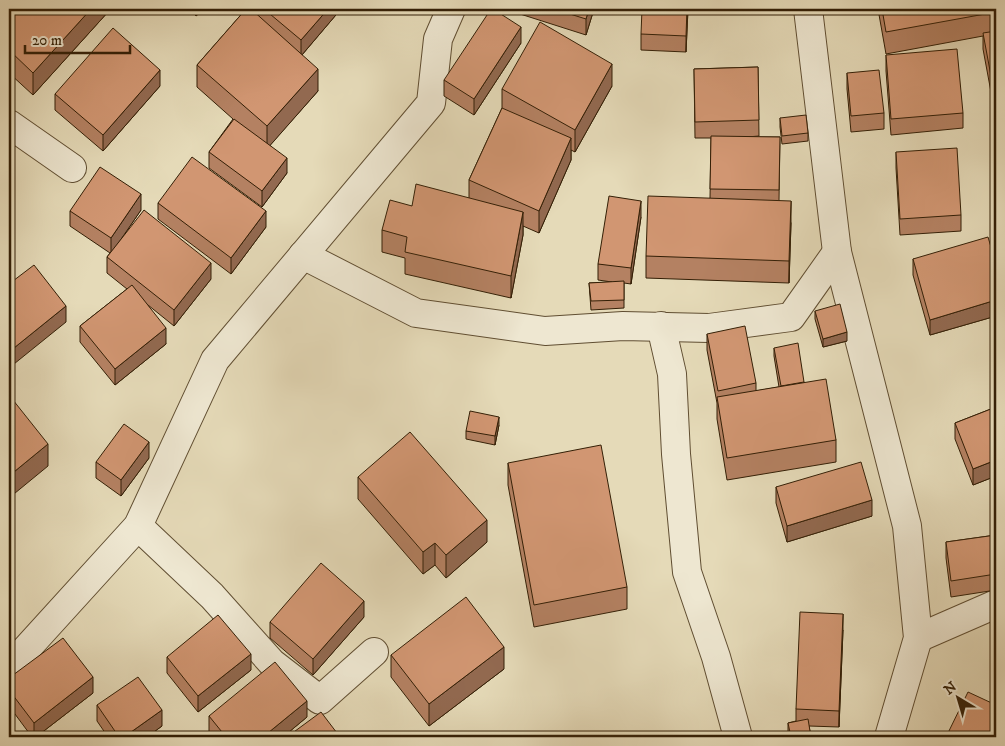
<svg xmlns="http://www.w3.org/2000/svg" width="1005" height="746" viewBox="0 0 1005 746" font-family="'IM FELL DW Pica',serif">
<rect width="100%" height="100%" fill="#e5dab8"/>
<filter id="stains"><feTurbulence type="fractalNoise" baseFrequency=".004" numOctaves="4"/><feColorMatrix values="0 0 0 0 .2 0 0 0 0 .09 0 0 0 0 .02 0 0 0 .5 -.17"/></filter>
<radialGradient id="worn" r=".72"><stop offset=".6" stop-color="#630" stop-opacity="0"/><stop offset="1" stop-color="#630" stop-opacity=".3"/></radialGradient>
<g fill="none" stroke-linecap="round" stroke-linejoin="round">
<g stroke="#604e32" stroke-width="30">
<g id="street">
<polyline points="808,9 837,252 907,526 918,638 889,737"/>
<polyline points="9,124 72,168"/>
<polyline points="303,255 416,313 545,331 623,326 709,328 791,317 837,252"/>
<polyline points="661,326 672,374 676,454 687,572 716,657 738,737"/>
<polyline points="138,526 212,596 272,663 320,700 374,652"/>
<polyline points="918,638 996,604"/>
<polyline points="9,668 138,526 215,360 431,103 438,39 451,9"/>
</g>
</g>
<use href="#street" stroke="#eee7d1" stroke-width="28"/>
</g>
<g fill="#b48162" stroke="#331f06">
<polygon points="9,9 108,9 108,12 33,95 9,73"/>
<polygon points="190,9 204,9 196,16"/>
<polygon points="246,9 341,9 302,55 318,91 270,145 287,173 262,207 209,168 209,152 233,119 197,87 197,65"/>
<polygon points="517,9 594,9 586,35 517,13"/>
<polygon points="688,9 686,52 641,50 641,34"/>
<polygon points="878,9 996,9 996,119 983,49 983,36 886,54"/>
<polygon points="521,43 474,115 444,96 444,80"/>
<polygon points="886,55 963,113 963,128 891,135 886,71"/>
<polygon points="758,67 759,136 747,137 780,137 779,200 791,223 789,283 646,278 646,256 710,198 711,138 695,138 694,69"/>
<polygon points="847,73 884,113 884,129 851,132 847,89"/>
<polygon points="160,86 103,151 55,110 55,94"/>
<polygon points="612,86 575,152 571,150 571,160 539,233 523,226 523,235 511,298 405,274 405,258 382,252 382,230 412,206 469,198 469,180 502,108 502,89"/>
<polygon points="780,118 808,133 808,141 782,144 780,127"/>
<polygon points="896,152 961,215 961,231 900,235 896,168"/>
<polygon points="158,203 266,227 231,274 158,219"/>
<polygon points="141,210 121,239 211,279 174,326 148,305 166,344 115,385 80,342 80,326 127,289 107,273 107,257 110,253 70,226 70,211"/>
<polygon points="641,217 631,284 624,283 624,308 591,310 589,283 612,282 598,280 598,264"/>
<polygon points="913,259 996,264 996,316 930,335 913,275"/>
<polygon points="815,311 847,341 823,347 815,319"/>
<polygon points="707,334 756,383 756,391 779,387 774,356 774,348 804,382 836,440 836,462 727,480 717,419 717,403 707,350"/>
<polygon points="996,407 996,476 973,485 955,439 955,423"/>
<polygon points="499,425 495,445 466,439 466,431"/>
<polygon points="149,458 121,496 96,478 96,462"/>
<polygon points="508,463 627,587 627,609 534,627 508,485"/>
<polygon points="358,477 487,542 446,578 435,565 423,574 358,499"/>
<polygon points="776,487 872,516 787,542 776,503"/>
<polygon points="996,535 996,590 951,597 946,558 946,542"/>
<polygon points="364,617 313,675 270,638 270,622"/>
<polygon points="843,630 839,727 809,726 811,737 788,737 788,723 796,721 796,709"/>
<polygon points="391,655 504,669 429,726 391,677"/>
<polygon points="167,657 251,670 198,712 167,673"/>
<polygon points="9,678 93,693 36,737 32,737 9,706"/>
<polygon points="97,705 162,726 147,737 108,737 97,721"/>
<polygon points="209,716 307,717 283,737 213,737 209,732"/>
</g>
<g fill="#926950" stroke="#331f06">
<polygon points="91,9 108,9 108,12 33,95 33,73"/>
<polygon points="196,9 204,9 196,16"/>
<polygon points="328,9 341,9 301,56 301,40"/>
<polygon points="589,9 594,9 586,35 586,19"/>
<polygon points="687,9 688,9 686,52 686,36"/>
<polygon points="521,27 521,43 474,115 474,99"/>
<polygon points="612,64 612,86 575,152 575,130"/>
<polygon points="318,69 318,91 267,149 267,126"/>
<polygon points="160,70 160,86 103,151 103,135"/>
<polygon points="571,138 571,160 539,233 539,211"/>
<polygon points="287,158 287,173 262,207 262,191"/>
<polygon points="141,194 141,210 111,254 111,238"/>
<polygon points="641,201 641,217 631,284 631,268"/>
<polygon points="791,201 791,223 789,283 789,261"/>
<polygon points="266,211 266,227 231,274 231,258"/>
<polygon points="523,212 523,235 511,298 511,276"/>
<polygon points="211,263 211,279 174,326 174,310"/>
<polygon points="996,300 996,316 930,335 930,320"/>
<polygon points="66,306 66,322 9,368 9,352"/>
<polygon points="166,328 166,344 115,385 115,369"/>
<polygon points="847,332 847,341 823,347 823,339"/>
<polygon points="499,417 499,425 495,445 495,436"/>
<polygon points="149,442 149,458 121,496 121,480"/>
<polygon points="48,444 48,466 9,498 9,476"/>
<polygon points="996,460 996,476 973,485 973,469"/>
<polygon points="872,500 872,516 787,542 787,526"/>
<polygon points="487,520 487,542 446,578 446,555"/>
<polygon points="435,543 435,565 423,574 423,552"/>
<polygon points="364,601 364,617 313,675 313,659"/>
<polygon points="843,614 843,630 839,727 839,711"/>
<polygon points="504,647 504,669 429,726 429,704"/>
<polygon points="251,654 251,670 198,712 198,696"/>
<polygon points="93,677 93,693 36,737 34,737 34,723"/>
<polygon points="307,701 307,717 283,737 263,737"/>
<polygon points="162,710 162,726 147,737 124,737"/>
</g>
<g fill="#d19672" stroke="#331f06">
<polygon points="9,9 91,9 33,73 9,50"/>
<polygon points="246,9 251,9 318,69 267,126 197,65"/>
<polygon points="264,9 328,9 301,40"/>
<polygon points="491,9 493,9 521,27 474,99 444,80"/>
<polygon points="554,9 589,9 586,19"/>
<polygon points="642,9 687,9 686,36 641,34"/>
<polygon points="882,9 996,9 996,12 886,32"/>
<polygon points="540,22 612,64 575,130 502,89"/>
<polygon points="113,28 160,70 103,135 55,94"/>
<polygon points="996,31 996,103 983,33"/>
<polygon points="957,49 963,113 891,119 886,55"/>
<polygon points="758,67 759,120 695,122 694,69"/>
<polygon points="879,70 884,113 851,116 847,73"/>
<polygon points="502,108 571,138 539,211 469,180"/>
<polygon points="806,115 808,133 782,136 780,118"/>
<polygon points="234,119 287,158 262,191 209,152"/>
<polygon points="711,136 780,137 779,190 710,189"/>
<polygon points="957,148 961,215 900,219 896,152"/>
<polygon points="192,157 266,211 231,258 158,203"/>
<polygon points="100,167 141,194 111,238 70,211"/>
<polygon points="416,184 523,212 511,276 405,252 407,237 382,230 390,200 412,206"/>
<polygon points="609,196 641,201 631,268 598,264"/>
<polygon points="648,196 791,201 789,261 646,256"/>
<polygon points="144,210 211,263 174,310 107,257"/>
<polygon points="988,237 996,264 996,300 930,320 913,259"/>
<polygon points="34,265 66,306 9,352 9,284"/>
<polygon points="624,281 624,300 591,301 589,283"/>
<polygon points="132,285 166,328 115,369 80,326"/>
<polygon points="840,304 847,332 823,339 815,311"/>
<polygon points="745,326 756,383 718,391 707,334"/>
<polygon points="798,343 804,382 781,386 774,348"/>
<polygon points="826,379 836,440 727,458 717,397"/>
<polygon points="13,400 48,444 9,476 9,403"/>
<polygon points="996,407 996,460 973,469 955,423"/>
<polygon points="470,411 499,417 495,436 466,431"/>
<polygon points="124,424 149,442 121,480 96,462"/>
<polygon points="410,432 487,520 446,555 435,543 423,552 358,477"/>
<polygon points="601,445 627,587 534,605 508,463"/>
<polygon points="861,462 872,500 787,526 776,487"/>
<polygon points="996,535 996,574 951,581 946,542"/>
<polygon points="321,563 364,601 313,659 270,622"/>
<polygon points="466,597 504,647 429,704 391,655"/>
<polygon points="800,612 843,614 839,711 796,709"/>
<polygon points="218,615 251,654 198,696 167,657"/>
<polygon points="63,638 93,677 34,723 9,690 9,678"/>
<polygon points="275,662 307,701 263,737 226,737 209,716"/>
<polygon points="138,677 162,710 124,737 119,737 97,705"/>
<polygon points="968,692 996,705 996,737 946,737"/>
<polygon points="321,712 340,737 287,737"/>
<polygon points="808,719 811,737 791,737 788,723"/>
<polygon points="372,733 375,737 365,737"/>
</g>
<rect width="1005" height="746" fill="none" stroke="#e5dab8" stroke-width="30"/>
<rect x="10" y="10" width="985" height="726" fill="none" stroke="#331f06" stroke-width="2.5"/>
<rect x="15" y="15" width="975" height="716" fill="none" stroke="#331f06"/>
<g transform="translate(958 698) rotate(322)" stroke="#eee7d1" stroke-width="4" paint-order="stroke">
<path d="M0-4L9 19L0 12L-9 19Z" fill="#331f06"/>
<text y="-8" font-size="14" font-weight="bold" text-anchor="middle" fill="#331f06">N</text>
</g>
<path d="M25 45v8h105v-8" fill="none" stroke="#331f06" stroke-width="2.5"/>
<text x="32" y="45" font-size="15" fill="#331f06" stroke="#eee7d1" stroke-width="4" paint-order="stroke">20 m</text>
<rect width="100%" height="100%" filter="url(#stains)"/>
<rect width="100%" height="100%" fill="url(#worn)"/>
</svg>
